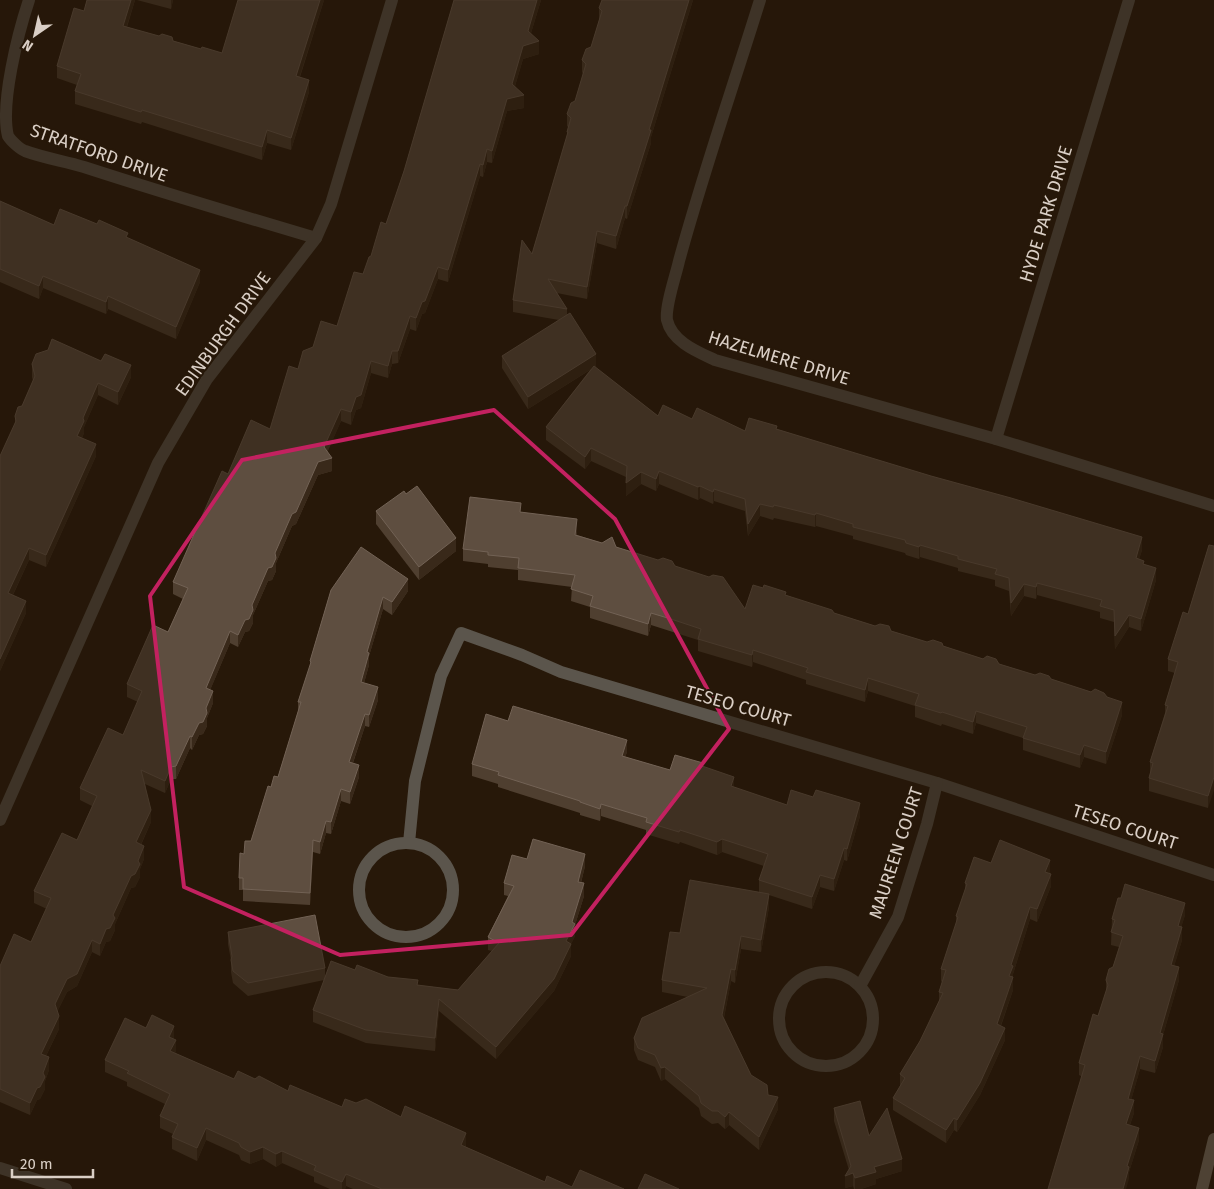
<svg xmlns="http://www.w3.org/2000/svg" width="1214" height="1189" viewBox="0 0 1214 1189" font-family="'Fira Sans',sans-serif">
<rect width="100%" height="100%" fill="#271809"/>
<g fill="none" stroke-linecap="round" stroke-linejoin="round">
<g stroke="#5b554c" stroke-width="12">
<path d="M 29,0 C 18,33 0,104 8,136 C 11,141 20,149 25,151 C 44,158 64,161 84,167 C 161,192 238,215 316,238"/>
<path d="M 760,0 C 733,87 703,173 679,261 C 676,275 665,306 667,320 C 672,342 698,352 715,360 L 996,439 L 1214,506"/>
<polyline points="996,439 1129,0"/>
<polyline points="0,820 158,463 207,379 316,238 331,204 392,0"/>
<polyline points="409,843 415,781 432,712 441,676 461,633 522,655 561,672 937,783 1214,875"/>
<circle cx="406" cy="890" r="47"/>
<circle cx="826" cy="1019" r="47"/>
<polyline points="860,986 898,917 927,824 937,783"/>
<polyline points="0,1168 66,1189"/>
</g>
<polyline stroke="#7e7668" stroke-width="12" points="1202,1189 1214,1139"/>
</g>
<g fill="#4f3f30">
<polygon points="87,0 135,0 127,27 201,49 222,53 324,0 300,77 309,92 291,150 267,143 262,160 142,122 141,124 75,104 75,91 77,85 57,78 57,66 84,11"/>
<polygon points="137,0 173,0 171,9"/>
<polygon points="454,0 541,0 531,33 539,54 523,59 515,86 524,108 507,111 492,163 487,162 483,177 480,176 448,282 438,279 425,313 422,314 416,331 410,329 398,363 392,364 388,378 371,373 361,408 356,410 351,425 341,421 327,452 332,471 318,475 296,524 292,526 276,563 276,571 272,580 268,581 253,615 253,623 249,631 245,632 238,647 230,643 210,690 213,703 207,718 207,726 203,734 199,735 192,750 190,748 176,779 171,779 165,793 145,784 151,822 141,845 144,859 140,869 140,877 135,887 131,888 115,924 115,930 110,941 106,942 100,956 92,952 77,986 67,992 57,1012 59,1029 46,1056 49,1070 45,1081 45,1089 40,1099 37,1100 30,1115 0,1102 0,966 31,942 47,909 34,903 34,891 77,840 92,806 80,800 80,788 123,735 138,702 127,697 127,684 168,632 183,599 173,594 173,582 228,474 270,429 298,369 313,347 337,326 363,274 386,224 404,171"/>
<polygon points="602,0 693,0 651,137 651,143 637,187 627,219 625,218 616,249 597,243 587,299 557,293 567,309 567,315 596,366 595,367 658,416 692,419 745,431 777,429 1142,550 1139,559 1144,564 1156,580 1141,631 1129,627 1115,649 1114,622 1100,618 1100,612 1037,595 1036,599 1024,596 1011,616 1009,591 995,586 995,580 958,571 958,568 920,557 919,559 906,555 905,553 853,539 853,536 816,526 815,527 774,518 773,520 760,516 748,536 745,511 714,501 713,504 700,498 698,500 659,484 656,491 641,484 626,496 626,477 591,461 585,469 546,440 546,427 590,370 528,409 502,368 502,356 559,320 513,312 513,300 532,254 567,137 567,132 568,127 567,126 567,114 575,101 583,74 582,72 582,60 591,47 599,21 599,8"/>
<polygon points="0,201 54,225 128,238 200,282 176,339 108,309 106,314 43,288 39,299 0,282"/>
<polygon points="32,364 131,377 118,405 98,395 84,427 84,433 82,438 96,456 46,567 29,560 13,595 26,613 0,671 0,456 15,424 15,416 22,406 33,381 32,377"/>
<polygon points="376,511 456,551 419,580 376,524"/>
<polygon points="521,512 577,531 577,535 675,566 745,609 786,595 834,613 927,642 943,646 1035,675 1051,679 1107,697 1122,715 1106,764 1084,757 1080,768 1023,750 1023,738 976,723 973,734 942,724 941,726 915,717 915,706 868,691 865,702 806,684 806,680 753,662 752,667 698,651 698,640 651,625 648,636 590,618 590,607 571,601 572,587 518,580 518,570 488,567 488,564 463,561 463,549"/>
<polygon points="1209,545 1208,808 1149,791 1149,778 1150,774 1150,762 1165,713 1165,705 1175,673 1168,671 1168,659 1188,614"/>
<polygon points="331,590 408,591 392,615 383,609 369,656 369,665 364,683 378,700 369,727 365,726 353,763 359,777 350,804 341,801 331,834 326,833 320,854 313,852 310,905 243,901 243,890 239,890 239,878 244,854 251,841 271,787 278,777 298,712 298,702 310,667 310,661"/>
<polygon points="508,721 627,752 625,757 670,770 703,767 734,787 787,805 860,816 847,861 844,860 834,891 820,887 812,909 769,895 769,907 761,952 741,949 735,983 731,981 724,1018 751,1075 768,1095 778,1109 759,1150 729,1125 725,1129 718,1123 712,1124 701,1116 699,1108 665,1079 661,1081 655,1067 638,1060 634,1050 634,1038 688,997 662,992 662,980 680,933 759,892 759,880 764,866 722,852 717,855 680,842 679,844 646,834 646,830 601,816 600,821 580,815 580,813 498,787 498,784 472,776 472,764"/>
<polygon points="527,859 585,866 581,883 584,896 575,925 575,936 571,944 571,956 554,991 496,1059 439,1011 435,1051 366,1043 313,1022 313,1010 324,980 248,996 233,983 231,972 231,960 228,944 228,932 325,968 325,976 355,970 388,977 418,985 458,990 492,951 488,950 488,937 508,896 504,895 504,883"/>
<polygon points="991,863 1050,872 1051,886 1037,922 1030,919 1013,974 1013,990 1001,1026 1005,1040 980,1095 957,1132 954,1130 946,1143 893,1110 893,1098 900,1086 900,1074 920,1041 939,1003 939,992 942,982 941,981 941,969 956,924 956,916 965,891 965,883"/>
<polygon points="1185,915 1181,927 1182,940 1174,966 1179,980 1163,1035 1163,1047 1155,1073 1140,1069 1131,1100 1134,1113 1130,1125 1139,1140 1129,1172 1129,1179 1081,1076 1079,1075 1079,1063 1098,1016 1106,992 1106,980 1113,967 1119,947 1111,945 1112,919"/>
<polygon points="146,1028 174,1038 174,1039 175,1053 234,1079 255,1079 288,1091 342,1107 356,1103 401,1117 466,1145 466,1147 545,1182 572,1187 624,1189 353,1189 346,1186 345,1189 330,1189 314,1182 314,1177 282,1163 276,1167 263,1159 250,1164 241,1160 239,1155 206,1140 197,1161 172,1149 172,1137 173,1134 160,1128 160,1116 165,1104 127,1086 127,1082 105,1072 105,1060"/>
<polygon points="834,1108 869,1136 902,1171 876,1179 876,1184 861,1189 854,1189 853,1186 845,1188 849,1170 834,1121"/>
</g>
<g fill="#39291a">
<polygon points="131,0 135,0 123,38 123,26"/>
<polygon points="171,0 173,0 171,9"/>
<polygon points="320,0 324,0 296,88 296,76"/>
<polygon points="537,0 541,0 528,43 528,31"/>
<polygon points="689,0 693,0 651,137 651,143 627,219 627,206 649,130"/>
<polygon points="539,41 539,54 523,59 512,96 512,84 523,46"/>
<polygon points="309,80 309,92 291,150 291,138"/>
<polygon points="524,95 524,108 507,111 492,163 492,151 507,99"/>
<polygon points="267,130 267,143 262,160 262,147"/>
<polygon points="487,149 487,162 483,177 483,165"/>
<polygon points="480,164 480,176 448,282 448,270"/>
<polygon points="625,206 625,218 616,249 616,236"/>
<polygon points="597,231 597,243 587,299 587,287"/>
<polygon points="438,267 438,279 425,313 422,314 416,331 416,318 422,302"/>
<polygon points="200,270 200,282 176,339 176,327"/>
<polygon points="43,276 43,288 39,299 39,286"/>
<polygon points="108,296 108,309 106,314 106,302"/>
<polygon points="410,316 410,329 398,363 398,351"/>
<polygon points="392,351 392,364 388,378 388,366"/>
<polygon points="596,354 596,366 528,409 528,397"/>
<polygon points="371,361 371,373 361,408 356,410 351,425 351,412 356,397"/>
<polygon points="131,365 131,377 118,405 118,392"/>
<polygon points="98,383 98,395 84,427 84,433 77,448 77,436 83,418"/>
<polygon points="341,409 341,421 324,460 324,447"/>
<polygon points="96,444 96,456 46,567 46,555"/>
<polygon points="591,448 591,461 585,469 585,457"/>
<polygon points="332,458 332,471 318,475 296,524 292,526 276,563 276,571 272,580 268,581 253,615 253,623 249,631 245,632 238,647 238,635 292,514 318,462"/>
<polygon points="659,471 659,484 656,491 656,479"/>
<polygon points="641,472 641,484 626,496 626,483"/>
<polygon points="700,486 700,498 698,500 698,487"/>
<polygon points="714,489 714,501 713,504 713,492"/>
<polygon points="760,504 760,516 748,536 748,524"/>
<polygon points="816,513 816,526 815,527 815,515"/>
<polygon points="577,519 577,531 575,547 575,535"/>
<polygon points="1142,537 1142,550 1136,570 1136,558"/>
<polygon points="456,538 456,551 419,580 419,567"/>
<polygon points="920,545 920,557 919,559 919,547"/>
<polygon points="29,548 29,560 8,605 8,593"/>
<polygon points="1156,568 1156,580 1141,631 1141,619"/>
<polygon points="408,579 408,591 392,615 392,602"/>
<polygon points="1037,583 1037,595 1036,599 1036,587"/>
<polygon points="1024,584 1024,596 1011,616 1011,603"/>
<polygon points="383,597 383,609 369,656 369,665 361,694 361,682 367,652"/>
<polygon points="26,601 26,613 0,671 0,659"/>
<polygon points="651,613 651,625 648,636 648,624"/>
<polygon points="1129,615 1129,627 1115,649 1115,636"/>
<polygon points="230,631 230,643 206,700 206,688"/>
<polygon points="753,650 753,662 752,667 752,655"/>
<polygon points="868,678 868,691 865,702 865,690"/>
<polygon points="378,687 378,700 369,727 369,715"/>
<polygon points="213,691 213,703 207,718 207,726 203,734 199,735 192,750 192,737"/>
<polygon points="1122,702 1122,715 1106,764 1106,752"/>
<polygon points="976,711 976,723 973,734 973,722"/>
<polygon points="365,714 365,726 349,774 349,762"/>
<polygon points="190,736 190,748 176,779 176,766"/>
<polygon points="627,740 627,752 622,768 622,756"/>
<polygon points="1084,745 1084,757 1080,768 1080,755"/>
<polygon points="359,765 359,777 350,804 350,792"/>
<polygon points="171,767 171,779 165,793 165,781"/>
<polygon points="734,777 734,789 731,786"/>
<polygon points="1214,777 1214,790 1208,808 1208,796"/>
<polygon points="341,789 341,801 331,834 331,822"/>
<polygon points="860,803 860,816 847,861 847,849"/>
<polygon points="601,804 601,816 600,821 600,809"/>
<polygon points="151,810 151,822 136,855 136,842"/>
<polygon points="326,821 326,833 320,854 320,842"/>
<polygon points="722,839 722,852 717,855 717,842"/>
<polygon points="313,840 313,852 310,905 310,893"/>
<polygon points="144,846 144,859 140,869 140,877 135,887 131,888 115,924 115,930 110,941 106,942 100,956 100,944"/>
<polygon points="844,848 844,860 834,891 834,879"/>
<polygon points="585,854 585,866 578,894 578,882"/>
<polygon points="1050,860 1050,872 1045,884 1045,872"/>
<polygon points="1051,874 1051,886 1037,922 1037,909"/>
<polygon points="820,875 820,887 812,909 812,897"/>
<polygon points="584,883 584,896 575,925 575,936 566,954 566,941"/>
<polygon points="769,894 769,907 761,952 761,940"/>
<polygon points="1185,903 1185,915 1178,938 1178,926"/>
<polygon points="1030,907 1030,919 1013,974 1013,990 997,1036 997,1024 1011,965"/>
<polygon points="1182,927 1182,940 1171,977 1171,965"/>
<polygon points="741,936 741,949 735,983 735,970"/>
<polygon points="92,940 92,952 77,986 67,992 55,1016 55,1004 67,979"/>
<polygon points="571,944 571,956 554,991 496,1059 496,1047"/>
<polygon points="1179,967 1179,980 1163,1035 1163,1047 1155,1073 1155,1061 1160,1033"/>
<polygon points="731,969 731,981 722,1027 722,1015"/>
<polygon points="439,999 439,1011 435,1051 435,1038"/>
<polygon points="59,1016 59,1029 41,1066 41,1054"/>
<polygon points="174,1026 174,1038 169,1050 169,1037"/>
<polygon points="1005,1028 1005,1040 980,1095 957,1132 957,1120"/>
<polygon points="176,1040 176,1052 170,1063 170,1051"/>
<polygon points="1140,1056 1140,1069 1128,1111 1128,1099"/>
<polygon points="49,1057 49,1070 45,1081 45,1089 40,1099 37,1100 30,1115 30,1103"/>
<polygon points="665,1067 665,1079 661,1081 661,1068"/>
<polygon points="778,1097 778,1109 759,1150 759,1137"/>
<polygon points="1134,1100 1134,1113 1126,1136 1126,1124"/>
<polygon points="729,1112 729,1125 725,1129 725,1117"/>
<polygon points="954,1118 954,1130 946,1143 946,1130"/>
<polygon points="206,1128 206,1140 197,1161 197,1148"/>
<polygon points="1139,1128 1139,1140 1129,1172 1129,1179 1126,1189 1123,1189 1127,1166"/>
<polygon points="466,1133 466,1145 461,1157 461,1145"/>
<polygon points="263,1147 263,1159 250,1164 250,1152"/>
<polygon points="282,1151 282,1163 276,1167 276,1154"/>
<polygon points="902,1159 902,1171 876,1179 876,1184 861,1189 855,1189 855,1178 874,1167"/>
<polygon points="853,1173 853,1186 845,1188 845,1176"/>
<polygon points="346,1174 346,1186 345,1189 342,1189 342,1182"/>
</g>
<g fill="#5e4e40" stroke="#726255">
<polygon points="87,0 131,0 123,26 159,36 162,34 172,37 173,41 201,49 202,47 222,53 238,0 320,0 296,76 309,80 291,138 267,130 262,147 142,110 141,112 75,91 81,74 57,66 74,8 84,11"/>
<polygon points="454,0 537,0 528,31 539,41 523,46 512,84 524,95 507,99 492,151 487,149 483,165 480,164 448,270 438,267 425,301 422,302 416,318 410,316 398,351 392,351 388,366 371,361 361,395 356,397 351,412 341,409 324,447 332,458 318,462 296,512 292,514 275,553 276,558 272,567 268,568 252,605 253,610 249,619 245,620 238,635 230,631 206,688 213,691 206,708 207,713 203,722 199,723 192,737 190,736 176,766 171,767 165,781 141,770 151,810 136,842 144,846 138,861 140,864 135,874 131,876 113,915 115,918 110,928 106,929 100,944 92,940 77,974 67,979 55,1004 59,1016 41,1054 49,1057 43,1073 45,1077 40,1087 37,1088 30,1103 0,1089 0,966 14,934 31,942 51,898 34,891 62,833 77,840 97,796 80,788 108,728 123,735 142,691 127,684 153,625 168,632 188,588 173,582 222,471 228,474 251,420 270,429 289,366 298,369 303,351 313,347 321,321 337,326 354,272 363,274 369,257 371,256 381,222 386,224 404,171"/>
<polygon points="602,0 689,0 649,130 651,130 627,206 625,206 616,236 597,231 587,287 548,279 567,309 513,300 522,240 532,254 568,132 567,132 571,118 567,114 571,103 575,101 586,64 582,60 586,49 591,47 602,11 599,8"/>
<polygon points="0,201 54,225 60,209 97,224 99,220 128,233 126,237 200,270 176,327 108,296 106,302 43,276 39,286 0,269"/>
<polygon points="570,313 596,354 528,397 502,356"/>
<polygon points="52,339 101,361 105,354 131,365 118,392 98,383 83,418 84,421 77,436 96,444 46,555 29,548 8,593 26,601 0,659 0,456 16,421 15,416 18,407 22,406 35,376 32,364 36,354 48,350"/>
<polygon points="594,366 658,416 663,405 692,419 697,408 745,431 749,418 777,426 776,429 931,476 1011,498 1142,537 1136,558 1144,561 1143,564 1156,568 1141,619 1129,615 1115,636 1114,610 1100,606 1102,600 1037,583 1036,587 1024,584 1011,603 1009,578 995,574 997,569 958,559 958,556 920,545 919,547 906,543 905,540 853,527 853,524 816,513 815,515 774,505 773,507 760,504 748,524 745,499 714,489 713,492 700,486 698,487 659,471 656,479 641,472 626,483 627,466 591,448 585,457 546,427"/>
<polygon points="417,486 456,538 419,567 376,511 404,491 406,494"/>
<polygon points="470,497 521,503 520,512 577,519 575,535 602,543 612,537 616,547 658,560 663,558 672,561 675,566 709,577 713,575 723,577 745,609 753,585 763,588 764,585 786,592 785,595 832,610 834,613 875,626 880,624 889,626 891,631 927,642 933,640 942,643 943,646 983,659 987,656 996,659 999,664 1035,675 1040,673 1049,676 1051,679 1091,692 1095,689 1104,693 1107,697 1122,702 1106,752 1084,745 1080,755 1023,738 1027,727 976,711 973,722 942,712 941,713 915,705 919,694 868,678 865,690 806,672 808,668 753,650 752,655 698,639 701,629 671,619 651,613 648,624 590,606 593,596 571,589 575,575 518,568 519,558 488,555 488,552 463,549"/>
<polygon points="1209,545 1214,546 1214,777 1208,796 1149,778 1153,763 1150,762 1168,706 1165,705 1178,662 1168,659 1183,612 1188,614"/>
<polygon points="361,547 408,579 392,602 383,597 367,652 369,653 361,682 378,687 369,715 365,714 349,762 359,765 350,792 341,789 331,822 326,821 320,842 313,840 310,893 243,889 243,878 239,878 240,853 244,854 245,841 251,841 268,786 271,787 274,776 278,777 301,702 298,702 311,662 310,661 331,590"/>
<polygon points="513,706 627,740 622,756 670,770 675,755 703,763 702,766 734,777 731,786 787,805 791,790 813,797 816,790 860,803 847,849 844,848 834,879 820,875 812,897 759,880 768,854 722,839 717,842 680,830 679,832 646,822 647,818 601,804 600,809 580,802 580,801 498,775 499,772 472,764 486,714 508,721"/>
<polygon points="533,839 585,854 578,882 584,883 572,922 575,924 566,941 571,944 554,979 496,1047 439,999 435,1038 366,1030 313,1010 331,961 355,970 357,965 388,977 418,980 417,985 458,990 499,943 488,937 514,886 504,883 512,855 527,859"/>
<polygon points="1000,840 1050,860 1045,872 1051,874 1037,909 1030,907 1011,965 1013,966 1009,976 1013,977 997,1024 1005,1028 980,1083 957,1120 954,1118 946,1130 893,1098 905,1078 900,1074 920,1041 943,993 939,992 946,970 941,969 958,917 956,916 967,884 965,883 974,857 991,863"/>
<polygon points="690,880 769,894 761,940 741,936 735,970 731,969 722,1015 751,1075 767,1085 768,1095 778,1097 759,1137 729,1112 725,1117 718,1111 712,1111 701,1103 699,1096 665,1067 661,1068 655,1055 638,1048 634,1038 642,1018 707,988 662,980 670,932 680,933"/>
<polygon points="1125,884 1185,903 1178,926 1182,927 1171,965 1179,967 1160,1033 1163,1034 1155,1061 1140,1056 1128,1099 1134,1100 1126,1124 1139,1128 1127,1166 1129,1167 1123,1189 1048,1189 1085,1065 1079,1063 1093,1014 1098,1016 1108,985 1106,980 1109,969 1113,967 1123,936 1111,932 1115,920 1112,919 1118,898 1121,898"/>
<polygon points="315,915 325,968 248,983 233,971 231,960 232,956 228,932"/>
<polygon points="152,1015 174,1026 169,1037 176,1040 170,1051 234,1079 238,1071 255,1079 259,1076 288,1091 290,1085 342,1107 345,1099 356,1103 366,1099 401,1117 405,1106 466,1133 461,1145 545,1182 547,1176 572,1187 580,1170 624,1189 382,1189 346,1174 342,1182 314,1170 316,1166 282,1151 276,1154 263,1147 250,1152 241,1147 239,1143 206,1128 197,1148 172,1137 178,1124 160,1116 170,1094 127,1073 129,1071 105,1060 125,1018 146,1028"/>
<polygon points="860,1101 869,1136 887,1108 902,1159 874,1167 876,1172 855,1178 853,1173 845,1176 851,1166 834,1108"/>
<polygon points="645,1174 679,1189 638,1189"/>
</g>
<path d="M0 0H1214V1189H0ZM 494,410 L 615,519 L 729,729 L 571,935 L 340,955 L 184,887 L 150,596 L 242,460 Z" fill="#271809" fill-opacity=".55" fill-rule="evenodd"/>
<path fill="none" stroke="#c32160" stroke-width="4" stroke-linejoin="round" d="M 494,410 L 615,519 L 729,729 L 571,935 L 340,955 L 184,887 L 150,596 L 242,460 Z"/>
<g text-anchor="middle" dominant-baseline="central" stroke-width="4" stroke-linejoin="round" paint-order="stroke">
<g font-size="18" fill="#dacfc6" stroke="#271809">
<text transform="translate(99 153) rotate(19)">STRATFORD DRIVE</text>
<text transform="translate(1046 214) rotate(-73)">HYDE PARK DRIVE</text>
<text transform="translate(223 334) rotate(-54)">EDINBURGH DRIVE</text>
<text transform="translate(779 358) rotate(17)">HAZELMERE DRIVE</text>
<text transform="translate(738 706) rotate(16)">TESEO COURT</text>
<text transform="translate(1125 827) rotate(18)">TESEO COURT</text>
<text transform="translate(896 853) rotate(-72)">MAUREEN COURT</text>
</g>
</g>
<g transform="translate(35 35) rotate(214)" stroke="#271809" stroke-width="4" paint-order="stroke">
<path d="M0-4L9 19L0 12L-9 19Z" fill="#dacfc6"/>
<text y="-8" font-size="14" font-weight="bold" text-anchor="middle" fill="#dacfc6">N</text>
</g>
<path d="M12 1169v8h81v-8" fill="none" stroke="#dacfc6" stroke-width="2.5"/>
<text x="20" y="1169" font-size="15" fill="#dacfc6" stroke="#271809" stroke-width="4" paint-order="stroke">20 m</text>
</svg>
